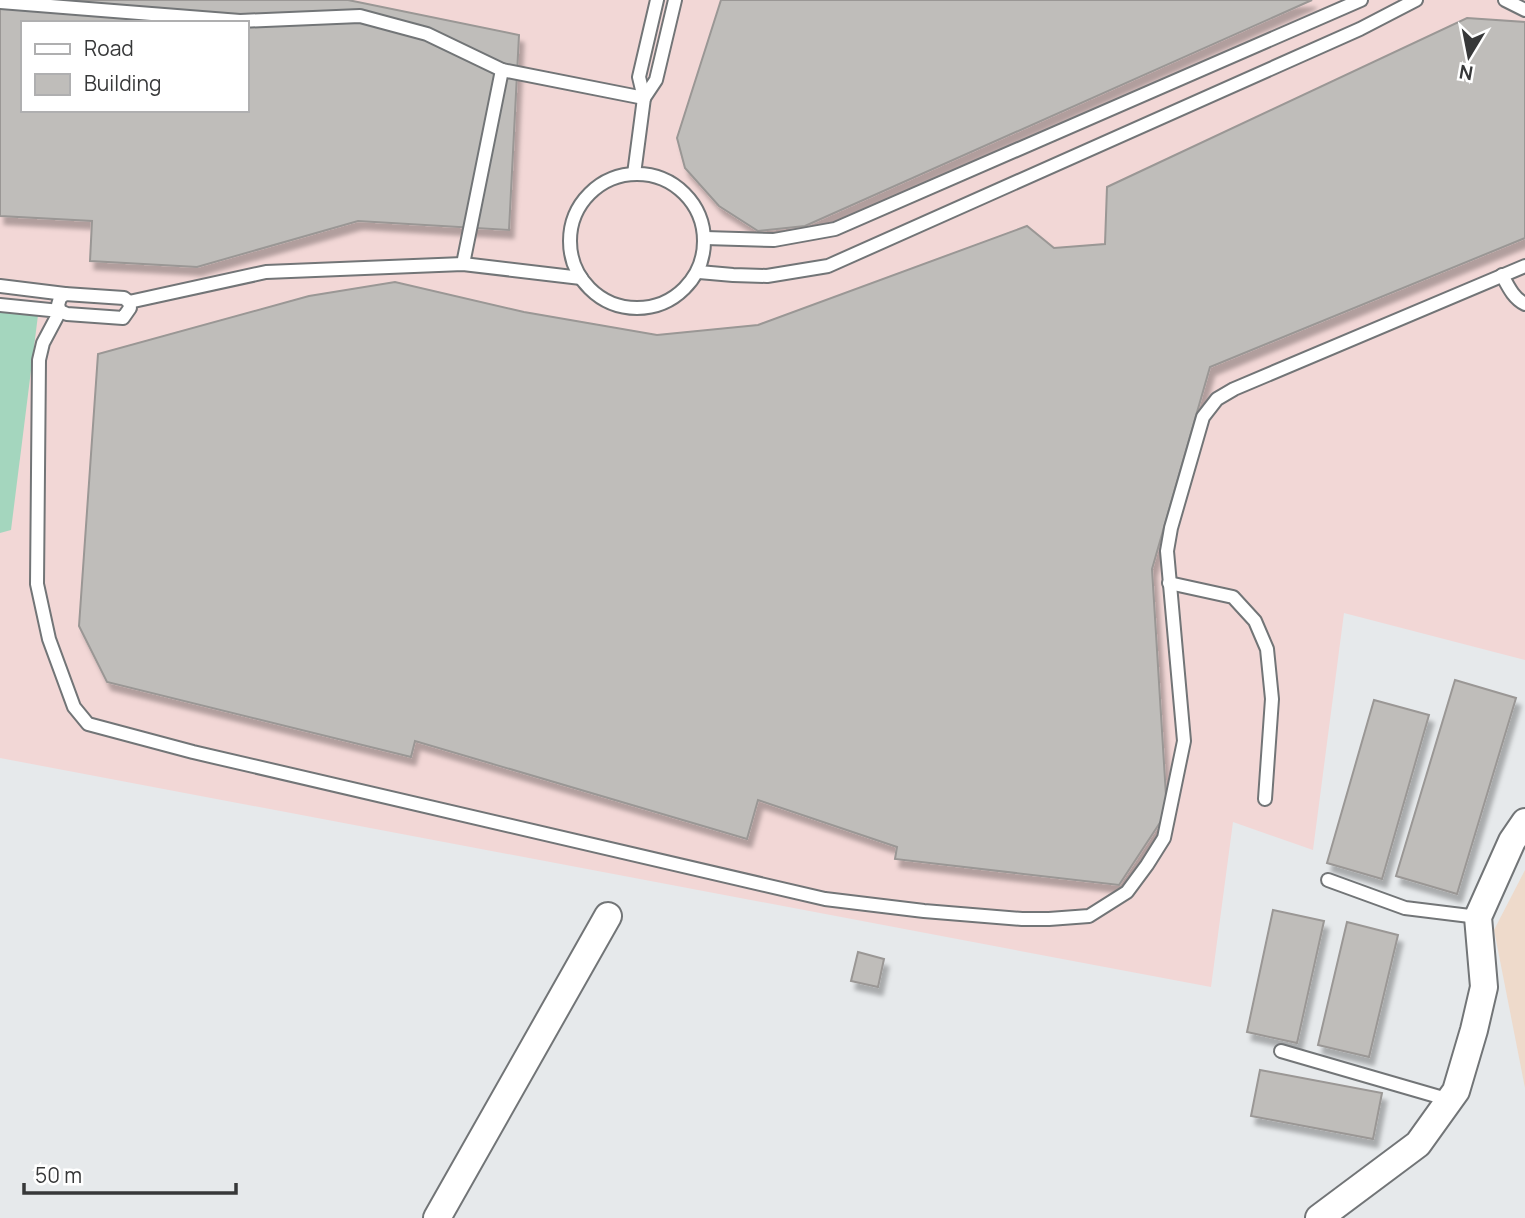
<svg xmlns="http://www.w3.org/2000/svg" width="1525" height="1218" viewBox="0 0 1525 1218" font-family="Manrope,sans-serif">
<defs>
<filter id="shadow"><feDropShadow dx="4.5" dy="8" stdDeviation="2" flood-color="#0004"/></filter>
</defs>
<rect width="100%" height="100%" fill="#e6e9eb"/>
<path fill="#f2d7d6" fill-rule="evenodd" d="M 0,0 L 1525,0 L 1525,660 L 1344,613 L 1313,850 L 1233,822 L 1211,987 L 0,758 ZM 23,23 L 247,23 L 247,110 L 23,110 Z"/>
<polygon fill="#eedacb" points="1525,870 1525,1088 1494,930"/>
<polygon fill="#a4d6be" points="0,304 39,307 11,530 0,533"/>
<g fill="#bfbdba" stroke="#9a9795" stroke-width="2" fill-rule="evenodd" filter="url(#shadow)">
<path d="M 0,0 L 348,0 L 519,35 L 509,230 L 358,221 L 197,267 L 90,261 L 92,221 L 0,216 ZM 23,23 L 247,23 L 247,110 L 23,110 Z"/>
<polygon points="721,0 1312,0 805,226 758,231 719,206 685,168 677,138"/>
<polygon points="1467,18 1525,22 1525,238 1210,367 1152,569 1167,812 1119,885 895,859 897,847 758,800 747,839 415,741 411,757 107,682 79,626 98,354 309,296 395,282 524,312 657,335 758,325 1027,226 1054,248 1105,244 1107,187"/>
<polygon points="1455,680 1516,698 1457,894 1396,876"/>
<polygon points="1374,700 1429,715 1382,879 1327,863"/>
<polygon points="1273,910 1324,921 1297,1043 1247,1032"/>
<polygon points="1347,922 1398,935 1369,1057 1318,1045"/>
<polygon points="858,952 884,959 878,987 851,981"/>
<polygon points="1260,1070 1382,1093 1373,1139 1251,1116"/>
</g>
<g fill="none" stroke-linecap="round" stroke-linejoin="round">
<g stroke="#727577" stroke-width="16">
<g id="lane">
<polyline points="1505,0 1525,10"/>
<polyline points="0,2 240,21 360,16 427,34 502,70"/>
<polyline points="644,98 656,80 675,0"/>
<circle cx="637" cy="241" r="67"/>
<polyline points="634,174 644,98 639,77 657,0"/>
<polyline points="705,238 774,240 835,229 1361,0"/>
<polyline points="463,264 502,70 644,98"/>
<polyline points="699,272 733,275 767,276 828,266 1360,29 1416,0"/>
<path d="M 1502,275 C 1508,286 1513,298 1525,304"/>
<polyline points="0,286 65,294"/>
<polygon points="65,294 124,298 129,302 130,308 123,318 67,314 60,311 58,305 60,298"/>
<polyline points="129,302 266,272 463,264 581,278"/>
<polyline points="0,305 60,311 43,343 39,360 37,584 49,639 74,707 88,724 193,752 825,899 924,911 1022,919 1049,919 1089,916 1127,892 1147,865 1164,838 1184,741 1167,551 1171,528 1203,417 1217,399 1234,389 1525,266"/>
<polyline points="1169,583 1233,597 1255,621 1267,649 1272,699 1265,799"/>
<polyline points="1328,880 1405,908 1478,917"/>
<polyline points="1281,1051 1450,1100"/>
</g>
</g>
<g stroke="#727577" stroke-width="30">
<g id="street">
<polyline points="437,1218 608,916"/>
<polyline points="1319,1218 1418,1144 1456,1091 1474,1030 1484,987 1478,917 1512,841 1525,822"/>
</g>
</g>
<use href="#lane" stroke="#fff" stroke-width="12"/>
<use href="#street" stroke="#fff" stroke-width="26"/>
</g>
<rect x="21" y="21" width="228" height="91" fill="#ffffff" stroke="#afafb0" stroke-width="2"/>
<rect x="35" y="44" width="35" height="10" fill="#ffffff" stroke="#afafb0" stroke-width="2"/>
<text x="84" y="56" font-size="21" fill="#373839">Road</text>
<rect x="35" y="74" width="35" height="21" fill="#bfbdba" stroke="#afafb0" stroke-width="2"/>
<text x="84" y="91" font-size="21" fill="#373839">Building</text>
<g transform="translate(1469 56) rotate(190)" stroke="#ffffff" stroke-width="5" paint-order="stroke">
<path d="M0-5L12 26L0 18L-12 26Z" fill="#373839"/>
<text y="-10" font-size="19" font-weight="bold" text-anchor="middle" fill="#373839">N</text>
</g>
<path d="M24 1183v10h212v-10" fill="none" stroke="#373839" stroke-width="3.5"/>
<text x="35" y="1183" font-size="21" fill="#373839" stroke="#ffffff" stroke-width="5" paint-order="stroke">50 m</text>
</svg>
